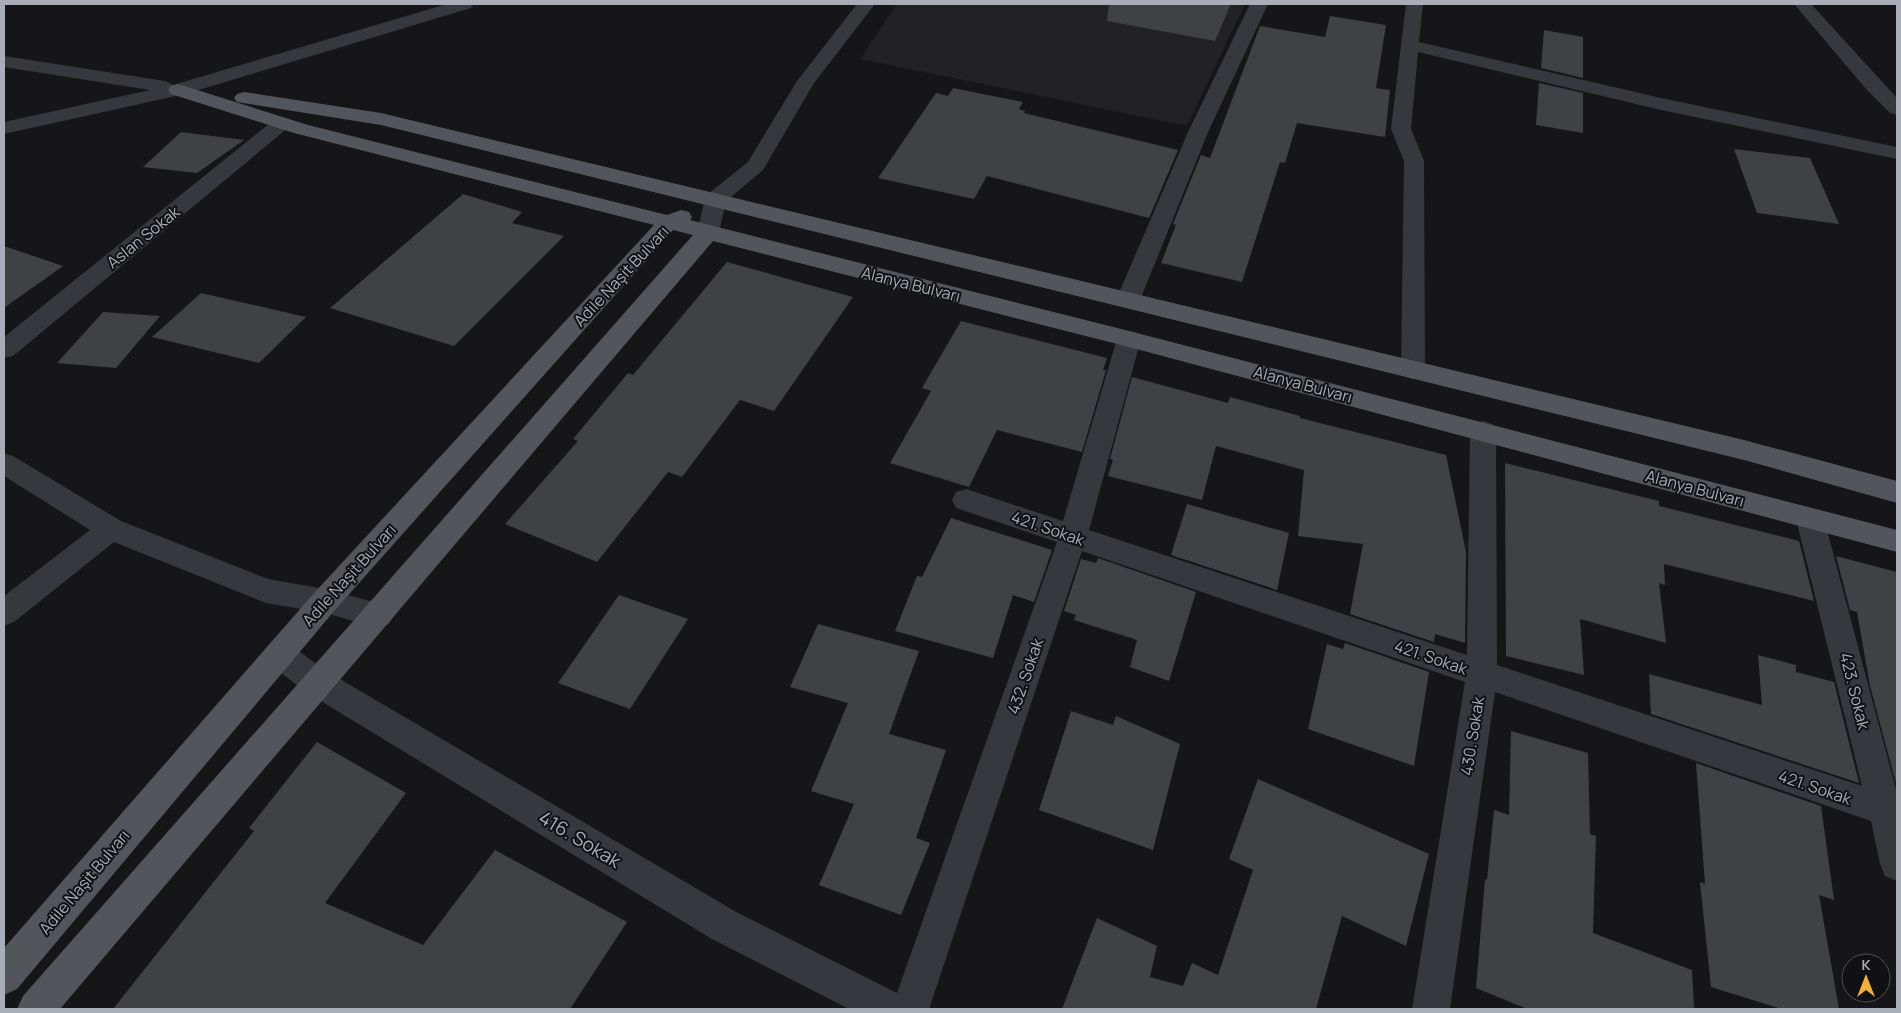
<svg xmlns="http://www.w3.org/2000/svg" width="1901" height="1013" viewBox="0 0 1901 1013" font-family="Manrope,sans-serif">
<rect width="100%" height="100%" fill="#161618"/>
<polygon fill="#222225" points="897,4 1245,4 1187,126 860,59"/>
<g fill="#404145">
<polygon points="1109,4 1231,4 1215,41 1107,21"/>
<polygon points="1330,16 1386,25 1376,88 1390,90 1385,137 1297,123 1285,163 1280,162 1242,282 1161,263 1176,225 1173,224 1201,155 1210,158 1260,26 1325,37"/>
<polygon points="1544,30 1583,37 1583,78 1541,68"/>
<polygon points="1539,83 1583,93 1583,133 1536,125"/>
<polygon points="953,88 1023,102 1019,109 1025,111 1024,113 1178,150 1149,218 987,176 974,199 878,178 936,93 948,96"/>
<polygon points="181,132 244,140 197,173 143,167"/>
<polygon points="1734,149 1810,158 1839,224 1757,213"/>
<polygon points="463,194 522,212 512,223 564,236 454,346 330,308"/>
<polygon points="4,246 63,266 4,308"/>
<polygon points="727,262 853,297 774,411 740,400 682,477 668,472 597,562 505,524 578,441 573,439 628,373 633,375"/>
<polygon points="201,293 306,317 259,363 152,337"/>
<polygon points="103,312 160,316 116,368 57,363"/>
<polygon points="961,321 1107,358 1103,370 1106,370 1082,452 997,430 969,487 890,463 931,391 922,388"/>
<polygon points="1132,377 1228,403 1230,397 1300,416 1300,418 1446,455 1466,552 1465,643 1435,634 1434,642 1350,614 1363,544 1298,536 1304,470 1216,446 1202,500 1108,476 1113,460 1110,459"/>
<polygon points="1505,463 1659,501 1659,506 1799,541 1814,601 1664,564 1665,585 1659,583 1666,643 1580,619 1584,675 1506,656"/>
<polygon points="1187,504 1289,533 1277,590 1171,555"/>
<polygon points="951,518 1052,550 1034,602 1013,595 993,658 895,631 917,576 922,577"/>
<polygon points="1836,556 1897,572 1897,787 1870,686 1857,612 1850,610"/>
<polygon points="1098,558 1196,592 1169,681 1130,667 1137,640 1074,620 1076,615 1064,611 1081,559 1096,563"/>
<polygon points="619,595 688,619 630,709 558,683"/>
<polygon points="818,624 919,651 889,734 946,750 916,838 930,843 901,915 819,885 854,804 811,791 848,703 790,687"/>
<polygon points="1345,643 1429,672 1414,766 1308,729 1327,644 1343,649"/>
<polygon points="1758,655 1796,665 1796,672 1834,682 1859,783 1651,714 1649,674 1762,705"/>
<polygon points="1071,711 1113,725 1116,716 1180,744 1153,850 1039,810"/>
<polygon points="1511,731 1588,753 1590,834 1596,836 1593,933 1692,970 1694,1009 1527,1009 1476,988 1485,879 1487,880 1494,810 1509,815"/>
<polygon points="317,742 406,793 325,903 423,945 495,850 627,922 570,1009 113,1009 254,831 249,828"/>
<polygon points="1696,763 1821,806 1834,900 1819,895 1839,1009 1782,1009 1711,987 1700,882 1705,884"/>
<polygon points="1258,779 1429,854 1406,946 1342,916 1316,1009 1062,1009 1097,918 1157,946 1150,977 1183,986 1192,963 1218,975 1253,870 1229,859"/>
</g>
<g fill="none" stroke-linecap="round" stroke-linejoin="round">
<g fill="#37383d" fill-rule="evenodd">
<polygon points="447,4 474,4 471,8 185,94 4,134 4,122 150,90 4,67 4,56 165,81 173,85"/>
<polygon points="857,4 875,4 814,83 763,170 726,201 719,232 716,237 708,239 700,237 697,232 705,199 708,194 748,162 797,81"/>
<polygon points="1250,4 1268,4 1209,130 1140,300 1136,306 1128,308 1120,306 1116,300 1189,130"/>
<polygon points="1406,4 1423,4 1419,42 1661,98 1897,147 1897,159 1661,110 1418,52 1411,129 1424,161 1425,370 1422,376 1413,379 1404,376 1401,370 1404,161 1391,129"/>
<polygon points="1794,4 1811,4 1897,98 1897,115 1890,113 1867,90"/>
<polygon points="282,117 289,119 292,123 289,127 13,356 4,358 4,337 275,119"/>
<polygon points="1129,331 1138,333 1141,339 1089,530 1467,655 1470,431 1474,424 1483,421 1492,424 1496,431 1497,665 1862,786 1796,519 1800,511 1810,508 1820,511 1824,519 1897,793 1897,881 1885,876 1880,864 1871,821 1495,692 1450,1009 1412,1009 1465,682 1082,551 929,1009 849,1009 712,939 306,692 268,663 264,654 268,645 279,641 290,645 328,672 738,913 897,993 1057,542 956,508 952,500 956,492 966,489 1063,521 1117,339 1120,333"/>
<polygon points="4,453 13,456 121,521 268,579 325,589 389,606 394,615 389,624 379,628 325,613 266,603 114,542 14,622 4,626 4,596 90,530 4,476"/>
</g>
<g fill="#53555c" fill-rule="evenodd">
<polygon points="178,84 308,125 667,215 681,210 689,212 692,217 690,220 1129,331 1897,530 1897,552 1129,347 713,241 60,1009 17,1009 23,996 693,235 673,230 335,610 17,989 4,995 4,948 315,592 654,225 294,133 171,94 168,90 171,86"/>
<polygon points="244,92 381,113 1744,440 1897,481 1897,503 1744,460 381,125 237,102 234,98 237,94"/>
</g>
</g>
<g text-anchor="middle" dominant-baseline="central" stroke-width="4" stroke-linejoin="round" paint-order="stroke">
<g font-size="16" fill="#a8adb8" stroke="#111113">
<text transform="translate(143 237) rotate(-39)">Aslan Sokak</text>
<text transform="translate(621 276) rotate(-47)">Adile Naşit Bulvarı</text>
<text transform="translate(911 284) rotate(14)">Alanya Bulvarı</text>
<text transform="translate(1303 384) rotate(15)">Alanya Bulvarı</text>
<text transform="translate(1695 488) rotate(15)">Alanya Bulvarı</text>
<text transform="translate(1048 528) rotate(19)">421. Sokak</text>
<text transform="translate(349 575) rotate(-48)">Adile Naşit Bulvarı</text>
<text transform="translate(1431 657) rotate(19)">421. Sokak</text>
<text transform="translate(1025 676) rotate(-71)">432. Sokak</text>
<text transform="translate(1855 691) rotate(76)">423. Sokak</text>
<text transform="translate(1472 736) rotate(-81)">430. Sokak</text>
<text transform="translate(1815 787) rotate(19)">421. Sokak</text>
<text transform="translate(84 882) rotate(-50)">Adile Naşit Bulvarı</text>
</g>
<g font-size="19" fill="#a8adb8" stroke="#111113">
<text transform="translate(580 839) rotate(31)">416. Sokak</text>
</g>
</g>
<rect width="1901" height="1013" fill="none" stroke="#a8adb8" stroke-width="10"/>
<g transform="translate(1866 978)"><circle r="24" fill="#111113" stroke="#4d4f55"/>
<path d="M0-4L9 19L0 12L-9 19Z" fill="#f2b134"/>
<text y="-8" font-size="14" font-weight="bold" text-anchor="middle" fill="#a8adb8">K</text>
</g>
</svg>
